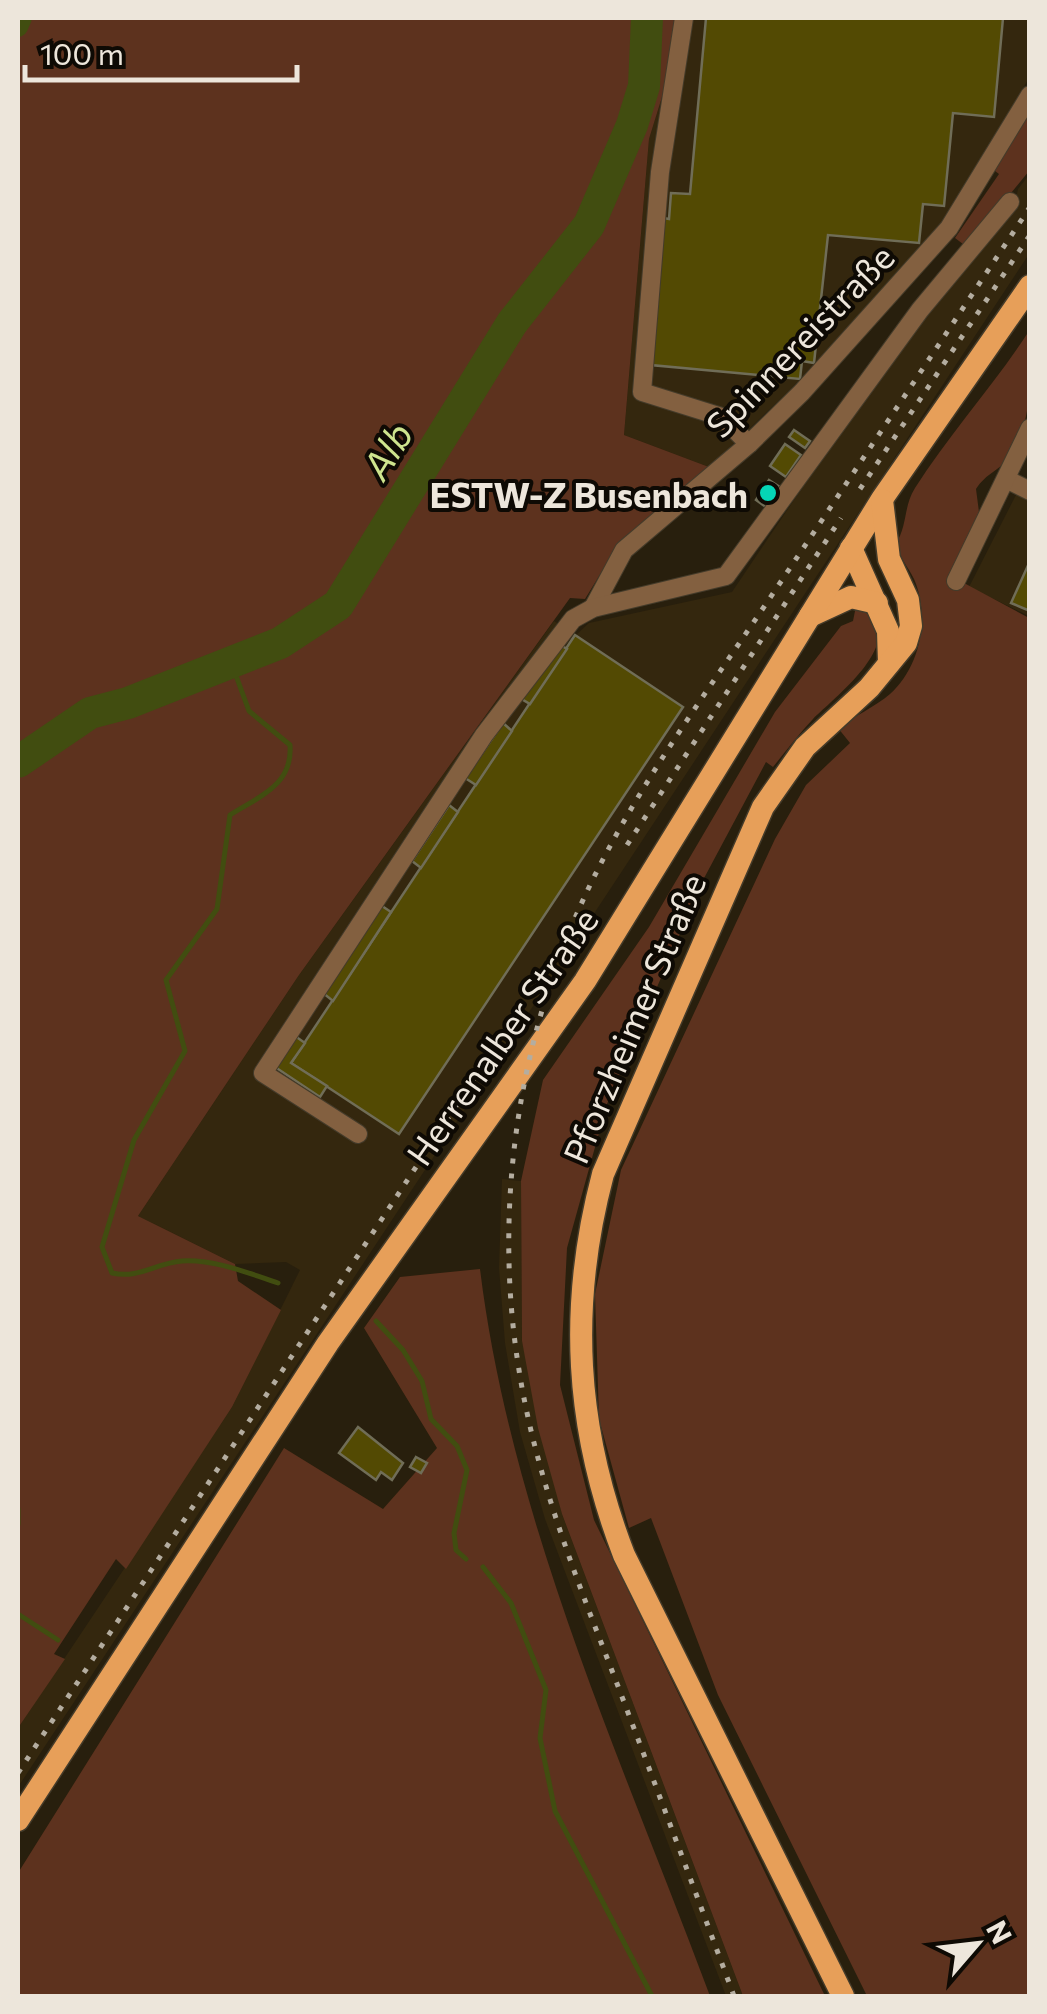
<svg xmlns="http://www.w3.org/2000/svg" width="1047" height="2014" viewBox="0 0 1047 2014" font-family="Commissioner,sans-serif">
<rect width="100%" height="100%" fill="#281f0d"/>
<g fill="#34270e">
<polygon points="678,18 1029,18 1029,78 942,224 790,390 709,467 624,435 649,139 679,42"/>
<polygon points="1029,175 1029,254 18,1787 18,1728 232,1407 300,1270 286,1262 235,1264 138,1216 299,975 554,621 576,635 589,623 732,592 893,353 1014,207 1018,189"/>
<polygon points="1017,493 1029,499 1029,616 969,587"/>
<polygon points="502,1179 521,1181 522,1341 562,1514 743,1996 726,1996 545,1519 520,1432 505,1343 499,1268"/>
</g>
<g fill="#5d321e">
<polygon points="18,18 678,18 679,42 649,139 624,435 709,467 615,550 585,599 570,598 299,975 138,1216 235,1264 238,1281 281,1310 232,1407 126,1569 116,1559 54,1654 65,1659 18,1728"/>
<polygon points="1029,107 1029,171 967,247 955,238 999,174 991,168"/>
<path d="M 1029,331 C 1029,374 1035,418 1010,456 C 1002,469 986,473 976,489 L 979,512 L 951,576 L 1029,618 L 1029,1996 L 867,1996 L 718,1695 L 651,1518 L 629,1528 L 599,1419 L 595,1294 L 621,1170 L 775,839 L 806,785 L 850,743 L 838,728 C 854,716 875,707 890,694 C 921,666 930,616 914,579 C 908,567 900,557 895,545 C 908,526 903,507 915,488 C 950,433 994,385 1029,331 Z"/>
<path d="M 856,606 C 918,634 836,696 813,719 C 799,734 786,751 773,767 L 766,762 L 702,882 L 607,1104 L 567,1248 L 560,1385 L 594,1520 L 825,1996 L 743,1996 L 562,1514 L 538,1428 L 522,1341 L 521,1181 L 543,1080 L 649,927 L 775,712 L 841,626 L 853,621 Z"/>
<path d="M 480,1269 C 511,1521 622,1760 710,1996 L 18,1996 L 18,1873 L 284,1448 L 383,1509 L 437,1448 L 364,1328 L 400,1277 Z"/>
</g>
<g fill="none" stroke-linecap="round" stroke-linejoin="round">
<g stroke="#414d10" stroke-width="5">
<path d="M 231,662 L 249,711 L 290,745 C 293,785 260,796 230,815 L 217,909 L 166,980 L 185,1051 L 134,1140 L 102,1247 L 112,1273 C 139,1279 156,1263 182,1261 C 214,1259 248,1273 278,1283"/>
<polyline points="376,1321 403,1350 422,1381 431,1419 457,1446 467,1470 454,1533 456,1550 466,1559"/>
<polyline points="18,1509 18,1524"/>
<polyline points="483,1567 511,1603 546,1690 540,1738 555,1811 652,1996"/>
<polyline points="18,1614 58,1640"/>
</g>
<polyline stroke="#414d10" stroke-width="20" points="18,27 22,18"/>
<polyline stroke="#414d10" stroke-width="32" points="18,762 90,713 128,703 280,643 338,605 512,323 589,225 632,125 644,86 647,18"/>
</g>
<g fill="#534a03" stroke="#706d57" stroke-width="2.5">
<polygon points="706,18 1003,18 994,117 953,113 944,206 923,204 919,243 828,235 814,363 802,361 800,379 651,365 664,218 669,219 671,193 690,194"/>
<polygon points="794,430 810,441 805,448 789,437"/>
<polygon points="785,444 801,455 786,477 770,466"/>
<polygon points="769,480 780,487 766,507 756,500"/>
<polygon points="1030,561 1030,611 1011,603"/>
<polygon points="575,635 683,707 399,1134 291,1063"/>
<polygon points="557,643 567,649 530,704 520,698"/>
<polygon points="503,723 512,731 476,785 465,778"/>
<polygon points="449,805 458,812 421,868 412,861"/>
<polygon points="382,906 391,912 333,1001 323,993"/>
<polygon points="295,1036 305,1043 291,1063 327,1086 320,1097 275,1067"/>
<polygon points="358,1427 403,1463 392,1480 381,1472 376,1480 339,1453"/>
<polygon points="416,1457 427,1463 421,1473 410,1467"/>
</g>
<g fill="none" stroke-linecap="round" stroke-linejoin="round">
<g stroke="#443b2a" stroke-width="20">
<g id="minor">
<polyline points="684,18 660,172 642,392 722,417 749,444"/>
<polyline points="1006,479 1030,491"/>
<polyline points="956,581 1030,428"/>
<polyline points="593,608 624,550 749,444 802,392 949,228 1030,95"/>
<polyline points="358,1134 263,1073 484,735 573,619 593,608 726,576 920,310 1010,202"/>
</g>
</g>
<g stroke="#443b2a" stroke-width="25">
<g id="major">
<polyline points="851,548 888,631 889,663"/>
<polyline points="810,616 851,597 877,603"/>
<polyline points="18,1820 328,1343 585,981 882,499 1030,286"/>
<path d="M 843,1996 L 624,1555 C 575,1428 568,1306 603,1174 L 763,807 L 805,747 L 869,688 L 906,643 L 911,626 L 908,600 L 889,559 L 882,500"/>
</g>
</g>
<use href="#minor" stroke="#836040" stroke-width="18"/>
<use href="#major" stroke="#e79f59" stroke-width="22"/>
<g stroke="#b4ada0" stroke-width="5" stroke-dasharray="5 10" stroke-linecap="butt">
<polyline points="860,489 1030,235"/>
<polyline points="627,845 841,518"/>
<polyline points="18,1773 548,966"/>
<path d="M 734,1996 C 695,1891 656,1786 616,1681 C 577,1580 536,1478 519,1370 C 492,1205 519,1029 593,879 C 644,776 714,682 778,586 C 862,460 946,334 1030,207"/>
</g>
</g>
<circle fill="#05d5b6" stroke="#0e0a04" stroke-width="4" cx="768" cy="493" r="10"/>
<g text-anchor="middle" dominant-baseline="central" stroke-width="8" stroke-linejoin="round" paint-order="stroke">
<g font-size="35" fill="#ede6db" stroke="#0e0a04">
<text transform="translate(799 340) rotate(-46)">Spinnereistraße</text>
<text transform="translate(633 1018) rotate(-67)">Pforzheimer Straße</text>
<text transform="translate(501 1036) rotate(-55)">Herrenalber Straße</text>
</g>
<g font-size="35" font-weight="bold" fill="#ede6db" stroke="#0e0a04" text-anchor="end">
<text x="748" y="493">ESTW-Z Busenbach</text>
</g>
<g font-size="38" font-style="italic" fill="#cfe58e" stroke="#0e0a04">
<text transform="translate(386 450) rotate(-58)">Alb</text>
</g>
</g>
<rect width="1047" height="2014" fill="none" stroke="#ede6db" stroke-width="40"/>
<g transform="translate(977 1944) rotate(62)" stroke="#0e0a04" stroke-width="8" paint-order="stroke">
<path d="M0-8L18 38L0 25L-18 38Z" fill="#ede6db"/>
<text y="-15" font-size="28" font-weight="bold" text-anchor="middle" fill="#ede6db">N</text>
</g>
<path d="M25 65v15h272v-15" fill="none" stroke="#ede6db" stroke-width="5"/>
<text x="40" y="65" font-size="30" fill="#ede6db" stroke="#0e0a04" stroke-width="8" paint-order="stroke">100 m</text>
</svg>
